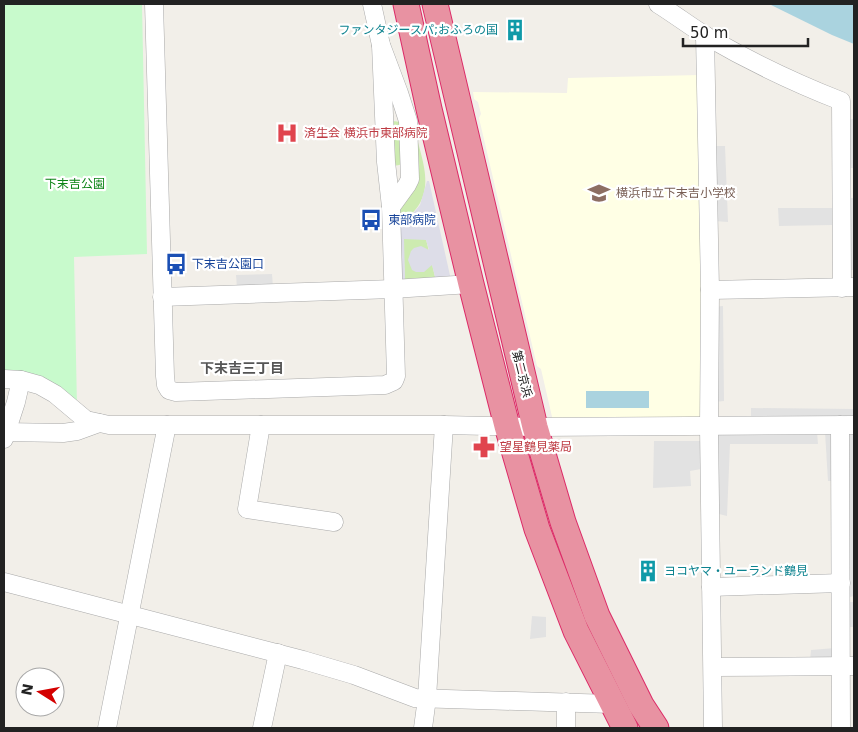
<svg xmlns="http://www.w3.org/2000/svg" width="858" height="732" viewBox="0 0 858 732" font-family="'DejaVu Sans','Noto Sans JP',sans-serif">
<rect width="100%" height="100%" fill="#f2efe9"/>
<polygon fill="#ffffe5" points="700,75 705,415 699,421 553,421 541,369 537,366 514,268 479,118 481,114 478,102 474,99 473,92 567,93 568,78"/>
<g fill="#cdebb0">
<polygon points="393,121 400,122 404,164 394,166 389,126"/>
<path d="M 413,123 C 422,163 442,198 398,224 L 398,211 Z"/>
<polygon points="403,239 426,239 436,281 408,283 405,279"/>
</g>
<polygon fill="#c8facc" points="4,4 142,4 147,254 74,257 77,407 4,373"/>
<g fill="#e2e2e2">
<polygon points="854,119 854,168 848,168 847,120"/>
<polygon points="713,146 725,146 728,222 714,221"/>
<rect x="848" y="198" width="6" height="72"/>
<polygon points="778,208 832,208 832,225 779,226"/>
<polygon points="272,274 273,287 237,288 236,275"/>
<polygon points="723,306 724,401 714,402 712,307"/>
<polygon points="751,408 854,409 854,420 751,420"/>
<polygon points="835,431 835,481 828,481 825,432"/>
<polygon points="817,432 818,444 730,444 727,516 719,514 717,434"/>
<polygon points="854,434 854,596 846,598 844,435"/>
<polygon points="654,441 700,441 701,469 690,471 691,486 653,488"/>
<polygon points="847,602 854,602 854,627 848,627"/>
<polygon points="532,616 546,617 546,637 530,639"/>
<polygon points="835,648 836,661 810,661 811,650"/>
</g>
<polygon fill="#dddde8" points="427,181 429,181 451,280 436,281 432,265 424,272 416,272 412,270 408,260 411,251 414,248 421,246 429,250 426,240 404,239 405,279 400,279 398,224 411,216 420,205"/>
<g fill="#aad3df">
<polygon points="769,4 854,4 854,44 832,35"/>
<rect x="586" y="391" width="63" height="17"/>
</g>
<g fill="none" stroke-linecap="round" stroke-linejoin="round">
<g stroke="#a9a9a9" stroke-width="19">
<g id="minor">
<polyline points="154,4 165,376 166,385 169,390 176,392 385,385 394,381 396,376 391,207 386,162 381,45"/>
<polyline points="372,4 381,45 399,93 408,121 410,179 407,185 391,207"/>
<path d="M 658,4 C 674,14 690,26 706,36 C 749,61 795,83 841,101 L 842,288"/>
<polyline points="705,35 710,290 709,427 713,728"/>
<polyline points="710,290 854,287"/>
<polyline points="162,297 393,289 471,284"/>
<polyline points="4,379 21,380 39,385 55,394 86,420 109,425 444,425 535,427 854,425"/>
<polyline points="261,425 247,509 334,522"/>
<polyline points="840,425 841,728"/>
<polyline points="4,432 63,433 77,431 99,423"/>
<polyline points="4,439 16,402 21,380"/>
<polyline points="4,582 303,660 354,675 415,698 612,704"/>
<polyline points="711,587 841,583"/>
<polyline points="713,667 854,666"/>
<polyline points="566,702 566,728"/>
<polyline points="107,728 167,425"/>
<polyline points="262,728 278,653"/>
<polyline points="423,728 427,698 444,425"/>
</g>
</g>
<g stroke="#dc2a67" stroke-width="27">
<g id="highway">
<polyline points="406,4 429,109 471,284 507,426 537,529 576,631 625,728"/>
<polyline points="435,4 535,427 563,522 597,616 641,705 656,728"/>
</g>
</g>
<use href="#minor" stroke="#fff" stroke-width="18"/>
<use href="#highway" stroke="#e892a2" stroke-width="25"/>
</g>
<defs>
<g id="building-bare" transform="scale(1.725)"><path d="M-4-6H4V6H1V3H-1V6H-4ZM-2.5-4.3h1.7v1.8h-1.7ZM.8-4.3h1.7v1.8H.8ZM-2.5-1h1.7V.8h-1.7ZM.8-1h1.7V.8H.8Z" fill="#0f9aa8" stroke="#fff" stroke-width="2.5" paint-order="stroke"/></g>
<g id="hospital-bare" transform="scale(1.725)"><path d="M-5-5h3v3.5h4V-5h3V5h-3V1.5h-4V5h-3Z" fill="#e0444e" stroke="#fff" stroke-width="2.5" paint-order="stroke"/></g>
<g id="school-bare" transform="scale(1.725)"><path d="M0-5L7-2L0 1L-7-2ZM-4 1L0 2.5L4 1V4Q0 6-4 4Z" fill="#8d6e63" stroke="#fff" stroke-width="2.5" paint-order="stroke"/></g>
<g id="bus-bare" transform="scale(1.725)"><path d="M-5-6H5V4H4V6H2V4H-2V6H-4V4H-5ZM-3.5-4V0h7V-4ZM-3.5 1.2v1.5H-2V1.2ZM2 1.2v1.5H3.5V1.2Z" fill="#1a4fb4" stroke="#fff" stroke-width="2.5" paint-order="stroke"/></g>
<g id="pharmacy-bare" transform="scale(1.725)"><path d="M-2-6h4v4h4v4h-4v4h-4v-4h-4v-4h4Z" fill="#e0444e" stroke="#fff" stroke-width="2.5" paint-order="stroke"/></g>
</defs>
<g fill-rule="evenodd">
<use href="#building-bare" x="515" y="30"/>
<use href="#hospital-bare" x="287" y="133"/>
<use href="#school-bare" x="599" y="193"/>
<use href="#bus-bare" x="371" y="220"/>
<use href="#bus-bare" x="176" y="264"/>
<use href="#pharmacy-bare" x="484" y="447"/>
<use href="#building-bare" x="648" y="571"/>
</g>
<g text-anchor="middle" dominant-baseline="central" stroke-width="4.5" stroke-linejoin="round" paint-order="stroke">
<g font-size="12" fill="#0d838f" stroke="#fff" text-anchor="end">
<text x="498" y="30">ファンタジースパ;おふろの国</text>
<text x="664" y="571" text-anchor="start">ヨコヤマ・ユーランド鶴見</text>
</g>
<g font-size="12" fill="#be3a42" stroke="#fff" text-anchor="start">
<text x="304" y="133">済生会 横浜市東部病院</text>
<text x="500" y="447">望星鶴見薬局</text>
</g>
<g font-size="12" fill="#0c8416" stroke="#fff">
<text x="75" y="184">下末吉公園</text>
</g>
<g font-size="12" fill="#785e54" stroke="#fff" text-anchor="start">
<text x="616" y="193">横浜市立下末吉小学校</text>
</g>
<g font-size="12" fill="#164399" stroke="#fff" text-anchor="start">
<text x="388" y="220">東部病院</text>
<text x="192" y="264">下末吉公園口</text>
</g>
<g font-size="12" fill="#222" stroke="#fff">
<text transform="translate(522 374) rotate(76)">第二京浜</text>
</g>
<g font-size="14" font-weight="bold" fill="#555" stroke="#fff">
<text x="242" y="368">下末吉三丁目</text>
</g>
</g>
<rect width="858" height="732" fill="none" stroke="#222222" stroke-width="10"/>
<g transform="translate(40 692) rotate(281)"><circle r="24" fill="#ffffff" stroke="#a7a7a7"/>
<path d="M0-4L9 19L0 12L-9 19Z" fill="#d40000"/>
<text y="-8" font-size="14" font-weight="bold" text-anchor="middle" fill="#222222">N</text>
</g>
<path d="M683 38v8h125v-8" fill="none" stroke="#222222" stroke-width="2.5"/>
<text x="690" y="38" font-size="15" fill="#222222" stroke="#ffffff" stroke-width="4" paint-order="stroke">50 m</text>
</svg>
